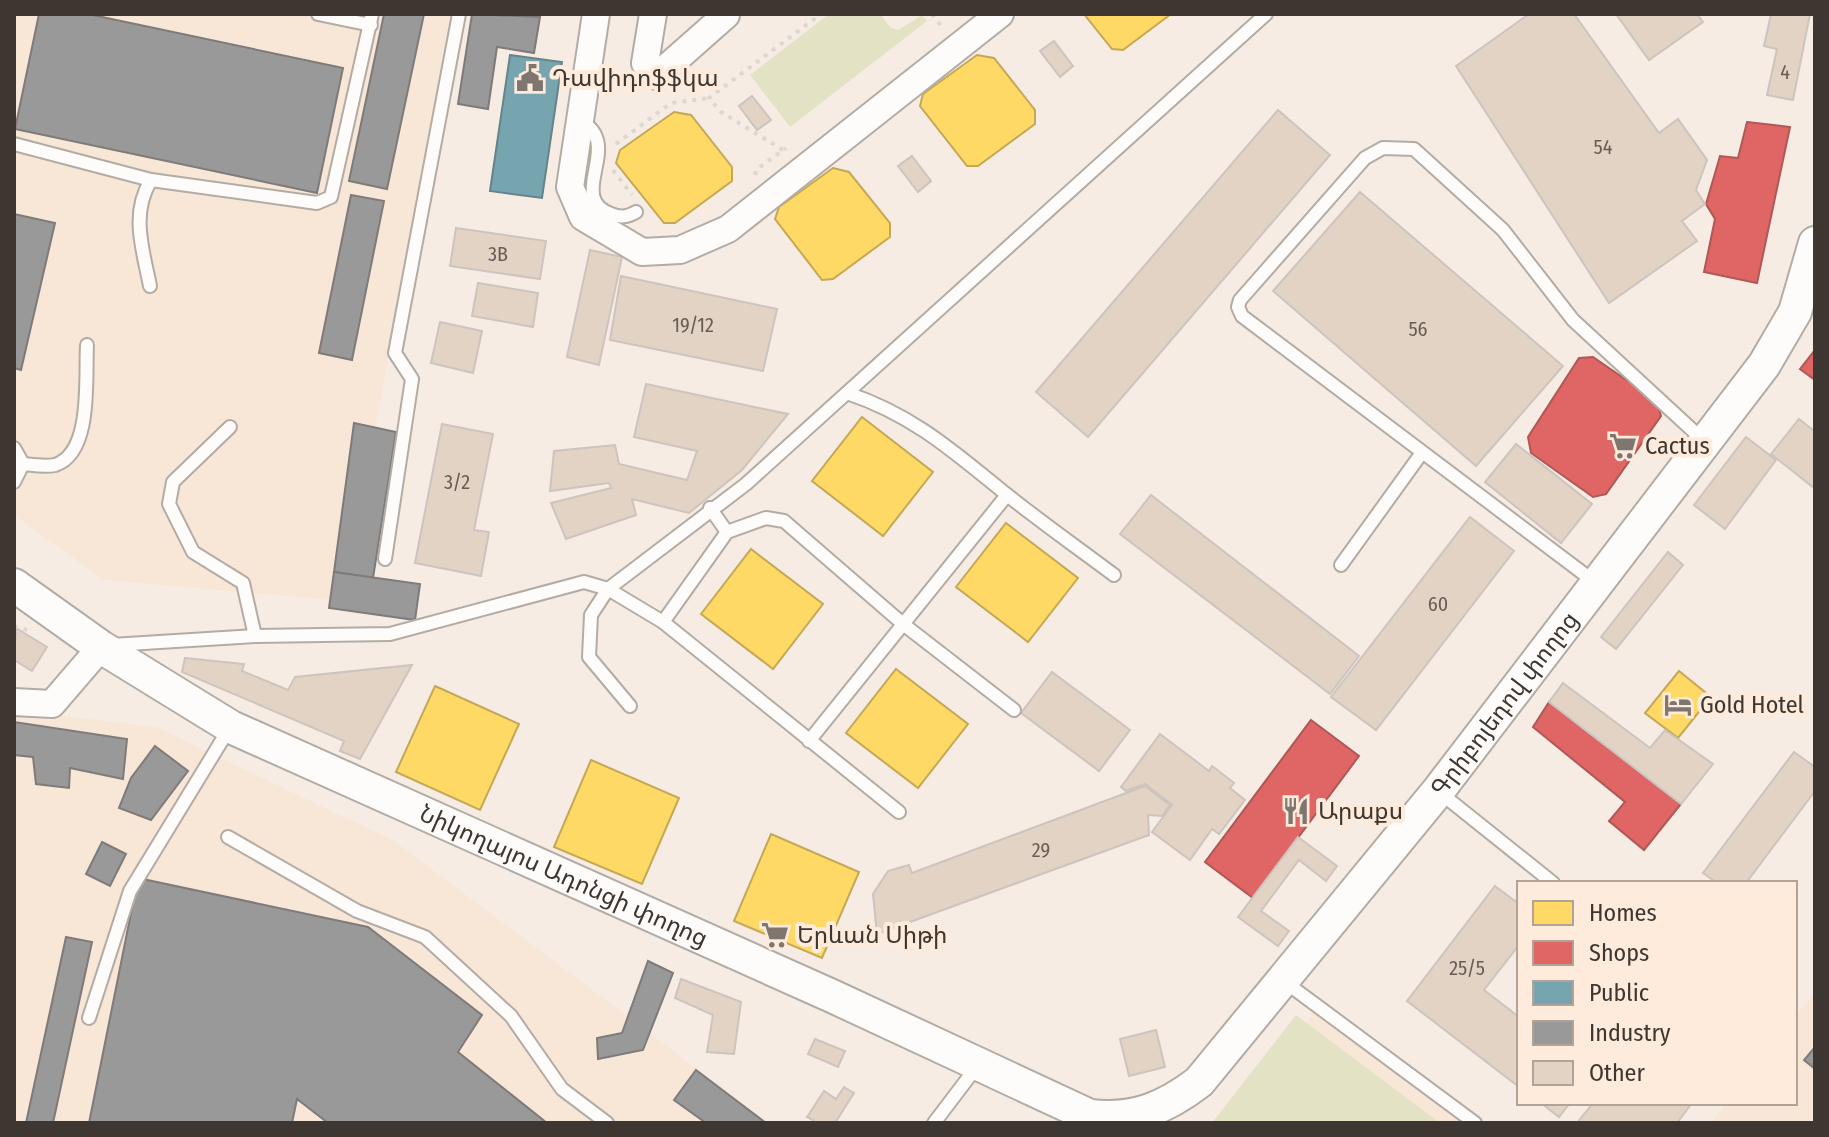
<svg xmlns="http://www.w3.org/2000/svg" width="1829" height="1137" viewBox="0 0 1829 1137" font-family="'Fira Sans Condensed','Noto Sans Armenian',sans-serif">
<rect width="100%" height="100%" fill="#f6ece4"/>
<g fill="#f8e6d7">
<polygon points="14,14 450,14 344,601 104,580 14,515"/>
<polygon points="14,710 156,727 394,841 769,1123 14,1123"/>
<polygon points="1815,992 1815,1123 1711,1123 1726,1103 1795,1103 1795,1017"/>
<polygon points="1314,1013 1460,1123 1232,1123"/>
</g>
<g fill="#e3e2c4">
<polygon points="829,14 880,14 891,28 898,30 922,15 927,21 790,127 750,75"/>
<polygon points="1296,1015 1440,1123 1212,1123"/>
</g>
<g fill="#ffd966" stroke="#c5a856" stroke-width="2">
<polygon points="1084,14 1171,14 1123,50 1112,49"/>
<polygon points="977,55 994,58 1035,110 1035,124 978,166 967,166 920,106 923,94"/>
<polygon points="674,112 691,115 732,167 732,181 675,223 664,223 616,163 620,150"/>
<polygon points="833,168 849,172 890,223 890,237 833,279 822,280 775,219 779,207"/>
<polygon points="862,417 933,472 883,536 812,481"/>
<polygon points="1006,523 1078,578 1028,642 956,587"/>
<polygon points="751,549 823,604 773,669 701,614"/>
<polygon points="896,669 968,724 918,788 846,733"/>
<polygon points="1679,671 1711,697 1678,738 1645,713"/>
<polygon points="435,686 519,724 480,810 396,772"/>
<polygon points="591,760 679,798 642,884 554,847"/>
<polygon points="771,834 859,872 822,958 734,921"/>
</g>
<g fill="#e06666" stroke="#af5856" stroke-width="2">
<polygon points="1747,122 1790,127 1757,283 1704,272 1715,219 1706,204 1720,156 1738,158"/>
<polygon points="1815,350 1815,380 1800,369"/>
<polygon points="1593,357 1657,401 1661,416 1606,494 1593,497 1531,453 1528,437 1579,358"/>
<polygon points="1549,702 1681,804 1644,850 1609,821 1625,802 1533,727"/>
<polygon points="1311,720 1359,756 1253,898 1205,862"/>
</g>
<polygon fill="#76a5af" stroke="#658489" stroke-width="2" points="510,55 562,62 542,198 490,191"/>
<g fill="#999" stroke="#7e7b7a" stroke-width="2">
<polygon points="39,14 88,14 343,68 317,193 15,129"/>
<polygon points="384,14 424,14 387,189 349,181"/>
<polygon points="472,14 540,17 534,53 497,47 488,109 458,104"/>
<polygon points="351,195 384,201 352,360 319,353"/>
<polygon points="14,214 55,223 21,370 14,368"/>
<polygon points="354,423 396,432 373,578 334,572"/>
<polygon points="334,572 420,584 415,620 329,608"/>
<polygon points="14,722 127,739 123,779 70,768 69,788 36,784 33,757 14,755"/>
<polygon points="155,746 188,771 151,820 119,808 131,778"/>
<polygon points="102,842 126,854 110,886 86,874"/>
<polygon points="138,878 368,927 482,1015 458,1052 547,1123 328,1123 297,1099 292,1123 89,1123"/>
<polygon points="66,937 92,942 53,1123 26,1123"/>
<polygon points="648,961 673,973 643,1050 598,1059 597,1038 622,1033"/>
<polygon points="1815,1047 1815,1069 1804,1060"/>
<polygon points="696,1070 766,1123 706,1123 674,1100"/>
</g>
<g fill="#e3d3c4" stroke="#ccc4be" stroke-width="2">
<polygon points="1529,14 1574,14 1659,133 1678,119 1707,160 1696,190 1705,204 1682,221 1697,241 1609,303 1456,66"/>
<polygon points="1616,14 1697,14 1703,22 1649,60"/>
<polygon points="1771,14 1810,14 1793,100 1767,95 1777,49 1764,46"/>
<polygon points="1054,41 1073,66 1060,77 1040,51"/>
<polygon points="752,96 771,120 757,130 739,106"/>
<polygon points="1278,110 1330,155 1088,437 1036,392"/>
<polygon points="912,156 931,181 918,192 898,166"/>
<polygon points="1360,192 1563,366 1476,466 1273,291"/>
<polygon points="456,228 546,241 540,279 450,266"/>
<polygon points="590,250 622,257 599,365 567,357"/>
<polygon points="621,276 777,309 763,371 610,340"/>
<polygon points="478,283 538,293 533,327 472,316"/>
<polygon points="440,322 482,331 473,373 431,363"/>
<polygon points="646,384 788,414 742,470 689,513 632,499 636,515 566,539 551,503 611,488 609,483 550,491 554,451 615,445 619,464 687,480 697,451 634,437"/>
<polygon points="1799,419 1813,430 1815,428 1815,489 1771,454"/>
<polygon points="442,424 493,434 474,530 489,532 481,576 415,563"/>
<polygon points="1746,437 1776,460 1725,529 1694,505"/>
<polygon points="1516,444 1592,504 1561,543 1485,482"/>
<polygon points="1151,495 1359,656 1330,694 1120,534"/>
<polygon points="1470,517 1514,551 1376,730 1331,697"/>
<polygon points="1668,552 1683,565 1616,649 1601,637"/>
<polygon points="16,628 47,647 32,671 14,660"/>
<polygon points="185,658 244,664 242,671 288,690 295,677 412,665 360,759 340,751 344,741 182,672"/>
<polygon points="1052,672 1130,730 1099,771 1021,713"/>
<polygon points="1563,683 1650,748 1665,730 1713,764 1681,804 1549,702"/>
<polygon points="1160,734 1209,771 1212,766 1234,783 1230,788 1245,800 1219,834 1212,829 1190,860 1152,832 1172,805 1145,784 1126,791 1121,787"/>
<polygon points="1794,752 1815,767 1815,791 1746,883 1717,883 1703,873"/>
<polygon points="1145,786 1170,805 1162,816 1148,815 1149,835 877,934 873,894 888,871 909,865 912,873"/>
<polygon points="1298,837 1337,866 1326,881 1299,860 1261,911 1289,931 1278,946 1238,917"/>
<polygon points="1495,886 1519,904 1519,945 1484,990 1519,1017 1519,1087 1407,1001"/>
<polygon points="681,979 741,1002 734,1054 707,1052 713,1015 675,998"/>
<polygon points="1156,1030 1165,1067 1129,1076 1120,1039"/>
<polygon points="815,1039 845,1051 838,1067 808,1054"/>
<polygon points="844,1087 854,1093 835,1123 811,1123 813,1120 807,1117 824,1091 836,1099"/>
<polygon points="1541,1103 1570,1103 1559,1117"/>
<polygon points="1593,1103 1692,1103 1677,1123 1577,1123"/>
</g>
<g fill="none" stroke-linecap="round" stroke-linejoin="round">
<g stroke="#b3aca5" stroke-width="16">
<g id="service">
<polyline points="318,14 371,25"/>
<path d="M 580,121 C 589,126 594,130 597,140 C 604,165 575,201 611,214 C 621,218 627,217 636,212"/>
<path d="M 14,144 L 151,180 C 130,214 143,250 150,286"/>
<polyline points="151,180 317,203 331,197 372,14"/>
<path d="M 847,393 C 913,415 953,451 1006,494 C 1041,522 1078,548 1114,575"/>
<polyline points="230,427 173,482 169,504 193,552 243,583 255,636"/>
<polyline points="14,448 23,464 14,482"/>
<path d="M 23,464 C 33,465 45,467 55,465 C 93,453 85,377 87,345"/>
<polyline points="710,508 727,532"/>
<polyline points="385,559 412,379 395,353 459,14"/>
<polyline points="1341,565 1421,454"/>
<polyline points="1596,583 1242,316 1238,307 1240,300 1365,158 1383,148 1414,149 1503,230 1573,320 1703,440"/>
<polyline points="663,622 727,532 766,518 784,521 903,624 1014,710"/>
<polyline points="112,645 255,636 390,634 584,582 608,589 746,484 1266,14"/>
<polyline points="630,706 589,657 591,615 608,589 663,622 899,812"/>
<polyline points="809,741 1007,495"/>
<polyline points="1438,791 1553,883"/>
<polyline points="228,837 357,911 425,937 511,1016 562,1089 607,1123"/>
<polyline points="1285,982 1475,1123"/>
<polyline points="89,1018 130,891 224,737"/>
<polyline points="934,1123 978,1065"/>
</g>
</g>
<g stroke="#b3aca5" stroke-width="30">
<g id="minor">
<polyline points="596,14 570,187 583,217 642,252 680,250 728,229 1000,14"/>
<polyline points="653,14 645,63 657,76 726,15 722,14"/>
<polyline points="14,702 52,704 101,647"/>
</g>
</g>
<g stroke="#b3aca5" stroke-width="36">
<g id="tertiary">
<path id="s1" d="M 14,585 L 101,647 L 231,727 L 832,996 L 1090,1116 C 1134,1121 1165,1108 1199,1082 L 1438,791 L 1764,365 L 1795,312 L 1815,243"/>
</g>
</g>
<g stroke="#dad7d5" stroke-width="4" stroke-dasharray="4 6" stroke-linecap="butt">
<polyline points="932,14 942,27"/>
<polyline points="616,144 671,103 709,98"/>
<polyline points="783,150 721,112 709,98 821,14"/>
<polyline points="613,170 632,195"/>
<polyline points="755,175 756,170 786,148"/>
<polyline points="14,626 27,630"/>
</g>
<use href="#service" stroke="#fefcfb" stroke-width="12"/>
<use href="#minor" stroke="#fefcfb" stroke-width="26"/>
<use href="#tertiary" stroke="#fefcfb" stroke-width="32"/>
</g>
<defs>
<g id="civic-bare" transform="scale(2.16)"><path d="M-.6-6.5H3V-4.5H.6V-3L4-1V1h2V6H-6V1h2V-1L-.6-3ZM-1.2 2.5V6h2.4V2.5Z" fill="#7e766f" stroke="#feebdc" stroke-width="2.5" paint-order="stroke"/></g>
<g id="supermarket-bare" transform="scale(2.16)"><path d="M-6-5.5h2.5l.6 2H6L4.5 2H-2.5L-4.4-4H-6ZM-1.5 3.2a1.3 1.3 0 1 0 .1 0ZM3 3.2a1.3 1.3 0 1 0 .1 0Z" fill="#7e766f" stroke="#feebdc" stroke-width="2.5" paint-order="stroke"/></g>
<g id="hotel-bare" transform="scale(2.16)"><path d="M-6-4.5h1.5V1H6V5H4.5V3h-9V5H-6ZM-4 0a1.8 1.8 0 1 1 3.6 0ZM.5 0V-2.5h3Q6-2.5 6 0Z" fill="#7e766f" stroke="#feebdc" stroke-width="2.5" paint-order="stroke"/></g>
<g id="restaurant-bare" transform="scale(2.16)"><path d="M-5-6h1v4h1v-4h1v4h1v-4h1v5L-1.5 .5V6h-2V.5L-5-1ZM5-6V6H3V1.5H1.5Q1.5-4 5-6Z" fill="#7e766f" stroke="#feebdc" stroke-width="2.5" paint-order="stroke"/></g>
</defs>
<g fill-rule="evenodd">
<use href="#civic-bare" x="530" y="78"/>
<use href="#supermarket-bare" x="1623" y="446"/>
<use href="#hotel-bare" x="1678" y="705"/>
<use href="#restaurant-bare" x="1296" y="811"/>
<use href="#supermarket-bare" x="775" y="935"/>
</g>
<g text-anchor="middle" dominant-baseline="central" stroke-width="8" stroke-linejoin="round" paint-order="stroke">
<g font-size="20" fill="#675d55">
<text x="1785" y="72">4</text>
<text x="1603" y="147">54</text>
<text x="498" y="254">3B</text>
<text x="693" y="325">19/12</text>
<text x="1418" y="329">56</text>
<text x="457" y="482">3/2</text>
<text x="1438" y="604">60</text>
<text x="1041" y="850">29</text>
<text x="1467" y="968">25/5</text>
</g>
<g font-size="24" fill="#3e3630" stroke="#feebdc" text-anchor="start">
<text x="552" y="78">Դավիդոֆֆկա</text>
<text x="1645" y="446">Cactus</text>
<text x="1700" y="705">Gold Hotel</text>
<text x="1318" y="811">Արաքս</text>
<text x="797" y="935">Երևան Սիթի</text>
</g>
<g font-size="24" fill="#3e3630" stroke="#feebdc">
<text stroke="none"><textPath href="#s1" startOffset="1806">Գրիբոյեդով փողոց</textPath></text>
<text stroke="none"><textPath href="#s1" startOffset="624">Նիկողայոս Ադոնցի փողոց</textPath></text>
</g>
</g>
<rect width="1829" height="1137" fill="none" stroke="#3e3630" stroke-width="32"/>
<rect x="1517" y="881" width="280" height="224" fill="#feebdc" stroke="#b1a397" stroke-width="2"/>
<rect x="1533" y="901" width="40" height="24" fill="#ffd966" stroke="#b1a397" stroke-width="2"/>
<text x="1589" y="921" font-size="24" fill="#3e3630">Homes</text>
<rect x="1533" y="941" width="40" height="24" fill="#e06666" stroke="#b1a397" stroke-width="2"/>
<text x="1589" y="961" font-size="24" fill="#3e3630">Shops</text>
<rect x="1533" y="981" width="40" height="24" fill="#76a5af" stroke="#b1a397" stroke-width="2"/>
<text x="1589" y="1001" font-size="24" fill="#3e3630">Public</text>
<rect x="1533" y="1021" width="40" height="24" fill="#999999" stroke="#b1a397" stroke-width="2"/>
<text x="1589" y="1041" font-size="24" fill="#3e3630">Industry</text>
<rect x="1533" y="1061" width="40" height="24" fill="#e3d3c4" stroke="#b1a397" stroke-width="2"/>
<text x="1589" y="1081" font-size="24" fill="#3e3630">Other</text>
</svg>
